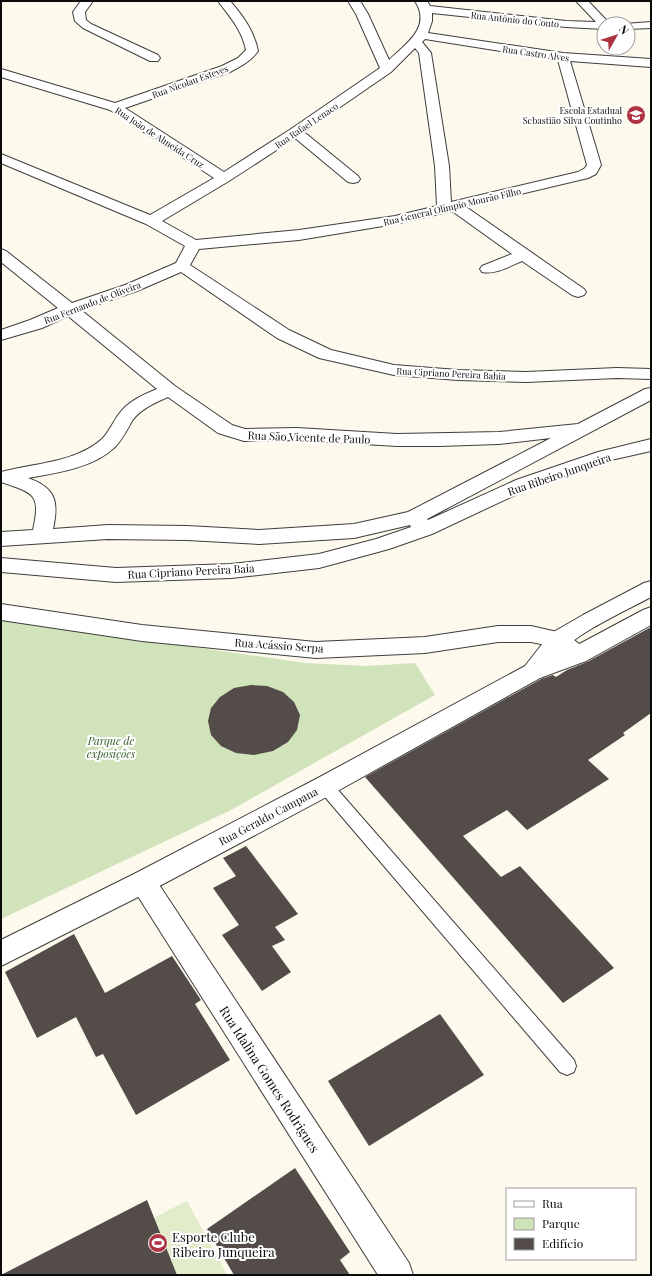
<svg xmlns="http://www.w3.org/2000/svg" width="652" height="1276" viewBox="0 0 652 1276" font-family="'Playfair Display',serif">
<rect width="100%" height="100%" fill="#fdf9ec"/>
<polygon fill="#d1e3ba" points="1,619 305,663 366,666 415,663 435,695 231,810 1,919"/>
<polygon fill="#e2ecca" points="187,1201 227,1275 44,1275 169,1210"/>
<g fill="#534c49">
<polygon points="651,627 651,713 623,733 625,735 588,760 609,779 527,830 507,810 463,836 501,877 520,866 614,968 563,1003 365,777 541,679 553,675 556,677 567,670 587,662"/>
<polygon points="251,685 267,686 283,692 294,702 300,715 297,730 288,742 273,751 254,755 236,753 221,746 211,735 208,721 211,708 220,697 234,688"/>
<polygon points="246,846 298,914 275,927 285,940 272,946 291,972 262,991 222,935 239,925 213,888 236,876 223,858"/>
<polygon points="74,934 105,993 172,956 201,1000 195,1004 230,1060 136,1115 103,1054 96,1057 76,1017 37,1038 5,972"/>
<polygon points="440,1014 484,1075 369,1146 328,1081"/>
<polygon points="295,1168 350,1252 340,1260 350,1275 234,1275 207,1229"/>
<polygon points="147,1200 177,1275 1,1275"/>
</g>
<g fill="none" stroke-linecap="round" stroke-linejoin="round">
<g stroke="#3e3e3e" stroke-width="2">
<polygon id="service" points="325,780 331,782 574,1060 576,1066 574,1072 567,1075 560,1072 319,790 317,786 319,782"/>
</g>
<g stroke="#3e3e3e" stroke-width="2">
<g id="minor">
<polygon points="81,1 93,1 85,12 86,20 91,24 158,55 160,58 158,61 150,61 83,28 75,21 73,12"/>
<path d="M 218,1 L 230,1 C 243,16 254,31 258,51 C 251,61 241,66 230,72 L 125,108 L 224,172 L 291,129 L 380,68 L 356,14 L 348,1 L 360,1 L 368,14 L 389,60 C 406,44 432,27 415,1 L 427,1 L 430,6 L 566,21 L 596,22 L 576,1 L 588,1 L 610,24 L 604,24 L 604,29 L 566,27 L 432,13 L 432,21 L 428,33 L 563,53 L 651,59 L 651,67 L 570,61 L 601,165 L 596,174 L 588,178 L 466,207 L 584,289 L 586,292 L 584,295 L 578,297 L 572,295 L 522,261 C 510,266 495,275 482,272 L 480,269 L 482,266 L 512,254 L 452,211 L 395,224 L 299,240 L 199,249 L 190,265 L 289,330 L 331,350 L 394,365 L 458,370 L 526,372 L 617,368 L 651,369 L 651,379 L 617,378 L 526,382 L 458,380 L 394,375 L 319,358 L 277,338 L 181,272 L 137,291 L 81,310 L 175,386 L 232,425 L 245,429 L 297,428 L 397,434 L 499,432 L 578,424 L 645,389 L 651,388 L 651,400 L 427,519 L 428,520 L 516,480 L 598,452 L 651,439 L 651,451 L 611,460 L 530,488 L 432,534 L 389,549 L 319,568 L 231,578 L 116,582 L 1,572 L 1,558 L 116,568 L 231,564 L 319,554 L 376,539 L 411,527 L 410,525 L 354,538 L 259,544 L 187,540 L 108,539 L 1,546 L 1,532 L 33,530 C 41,494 34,493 1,482 L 1,472 C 34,463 75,463 102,439 C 109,432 113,422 119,414 C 128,401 143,395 157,389 L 68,316 L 42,328 L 1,340 L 1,330 L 30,320 L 58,308 L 1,262 L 1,249 L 6,251 L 72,303 L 125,285 L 176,263 L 185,246 L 146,224 L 1,163 L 1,154 L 150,215 L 214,178 L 110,110 L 1,77 L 1,69 L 115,103 L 222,66 L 238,58 L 246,50 C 242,30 230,17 218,1 ZM 425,39 L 558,60 L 587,165 L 585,168 L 578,172 L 451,202 L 449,166 L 431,53 L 422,42 ZM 415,48 L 419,53 L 435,166 L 437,206 L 395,216 L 299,230 L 196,240 L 162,221 L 229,181 L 295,138 L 348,182 L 353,183 L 358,182 L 360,179 L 358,176 L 304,132 L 391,72 ZM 168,397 L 218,433 L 244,441 L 297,440 L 397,446 L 439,446 L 499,444 L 551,438 L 408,512 L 354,524 L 259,530 L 187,526 L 108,525 L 53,529 C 59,502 56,488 28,478 C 57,473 93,468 115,447 C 122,440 127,430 132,421 C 140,409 155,403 168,397 Z"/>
<polygon points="651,22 651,28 628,29 628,24 624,24"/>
<polygon points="1,604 142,625 316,642 425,637 498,626 531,626 566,634 586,649 589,655 586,661 578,663 570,661 551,646 531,642 498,642 425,653 316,658 142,641 1,620"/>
<polygon points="143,871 152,874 409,1263 413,1275 378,1275 134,890 130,882 134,874"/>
</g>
</g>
<g stroke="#3e3e3e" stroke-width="2">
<path id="tertiary" d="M 651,581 L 651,597 C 627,610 576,633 560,653 L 570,649 L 643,610 L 651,607 L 651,625 L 586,661 L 540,678 L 334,793 L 152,890 L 1,966 L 1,940 L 134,874 L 316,779 L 525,666 L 550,634 L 583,615 L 644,583 Z"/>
</g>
<use href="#service" fill="#fff" fill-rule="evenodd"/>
<use href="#minor" fill="#fff" fill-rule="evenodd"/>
<use href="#tertiary" fill="#fff" fill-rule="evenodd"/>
</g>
<defs>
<g id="school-disc" transform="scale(1)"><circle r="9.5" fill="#ac333f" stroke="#fff"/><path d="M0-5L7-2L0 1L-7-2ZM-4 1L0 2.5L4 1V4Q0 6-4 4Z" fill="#fff"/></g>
<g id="stadium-disc" transform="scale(1)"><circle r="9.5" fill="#ac333f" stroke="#fff"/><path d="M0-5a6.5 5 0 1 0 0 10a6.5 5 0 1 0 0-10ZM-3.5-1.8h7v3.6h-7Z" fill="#fff"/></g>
</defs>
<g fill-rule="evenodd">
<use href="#school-disc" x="636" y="115"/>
<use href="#stadium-disc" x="158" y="1243"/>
</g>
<g text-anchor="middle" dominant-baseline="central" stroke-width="4" stroke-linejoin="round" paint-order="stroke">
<g font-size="9" fill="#0b0b0b" stroke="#fff">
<text transform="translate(515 19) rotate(6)">Rua Antônio do Couto</text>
<text transform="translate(536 53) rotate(8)">Rua Castro Alves</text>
<text transform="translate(190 81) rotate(-20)">Rua Nicolau Esteves</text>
<text transform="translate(306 125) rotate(-34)">Rua Rafael Lenaco</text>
<text transform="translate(160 137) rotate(33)">Rua João de Almeida Cruz</text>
<text transform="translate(452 206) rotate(-13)">Rua General Olímpio Mourão Filho</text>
<text transform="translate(92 302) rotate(-21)">Rua Fernando de Oliveira</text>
<text transform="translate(451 373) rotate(3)">Rua Cipriano Pereira Bahia</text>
</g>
<g font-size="9" fill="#0b0b0b" stroke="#fff" text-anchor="end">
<text x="622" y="110">Escola Estadual<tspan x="622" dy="10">Sebastião Silva Coutinho</tspan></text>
</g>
<g font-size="11" fill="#0b0b0b" stroke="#fff">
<text transform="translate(309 437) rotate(2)">Rua São Vicente de Paulo</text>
<text transform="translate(559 474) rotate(-19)">Rua Ribeiro Junqueira</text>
<text transform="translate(191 571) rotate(-3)">Rua Cipriano Pereira Baia</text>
<text transform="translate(279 645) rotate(4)">Rua Acássio Serpa</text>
<text transform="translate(268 816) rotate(-28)">Rua Geraldo Campana</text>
</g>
<g font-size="11" font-style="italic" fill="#325b24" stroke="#fff">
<text x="111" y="740">Parque de<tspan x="111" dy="13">exposições</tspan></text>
</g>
<g font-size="13" fill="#0b0b0b" stroke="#fff">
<text transform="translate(270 1079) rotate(57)">Rua Idalina Gomes Rodrigues</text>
</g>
<g font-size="13" fill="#0b0b0b" stroke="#fff" text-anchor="start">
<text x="172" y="1236">Esporte Clube<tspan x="172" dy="15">Ribeiro Junqueira</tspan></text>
</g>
</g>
<rect width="652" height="1276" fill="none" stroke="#0b0b0b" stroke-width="4"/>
<rect x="506" y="1188" width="130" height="72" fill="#ffffff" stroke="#9d9d9d"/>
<rect x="514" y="1201" width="20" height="6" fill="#ffffff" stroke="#9d9d9d"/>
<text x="542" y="1208" font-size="12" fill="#0b0b0b">Rua</text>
<rect x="514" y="1218" width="20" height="12" fill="#d1e3ba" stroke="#9d9d9d"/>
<text x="542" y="1228" font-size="12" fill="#0b0b0b">Parque</text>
<rect x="514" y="1238" width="20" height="12" fill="#534c49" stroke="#9d9d9d"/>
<text x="542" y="1248" font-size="12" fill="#0b0b0b">Edifício</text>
<g transform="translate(616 36) rotate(51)"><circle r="19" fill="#ffffff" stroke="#9d9d9d"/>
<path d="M0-3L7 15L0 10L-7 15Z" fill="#ac333f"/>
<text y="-6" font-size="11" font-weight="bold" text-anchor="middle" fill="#0b0b0b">N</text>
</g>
</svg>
